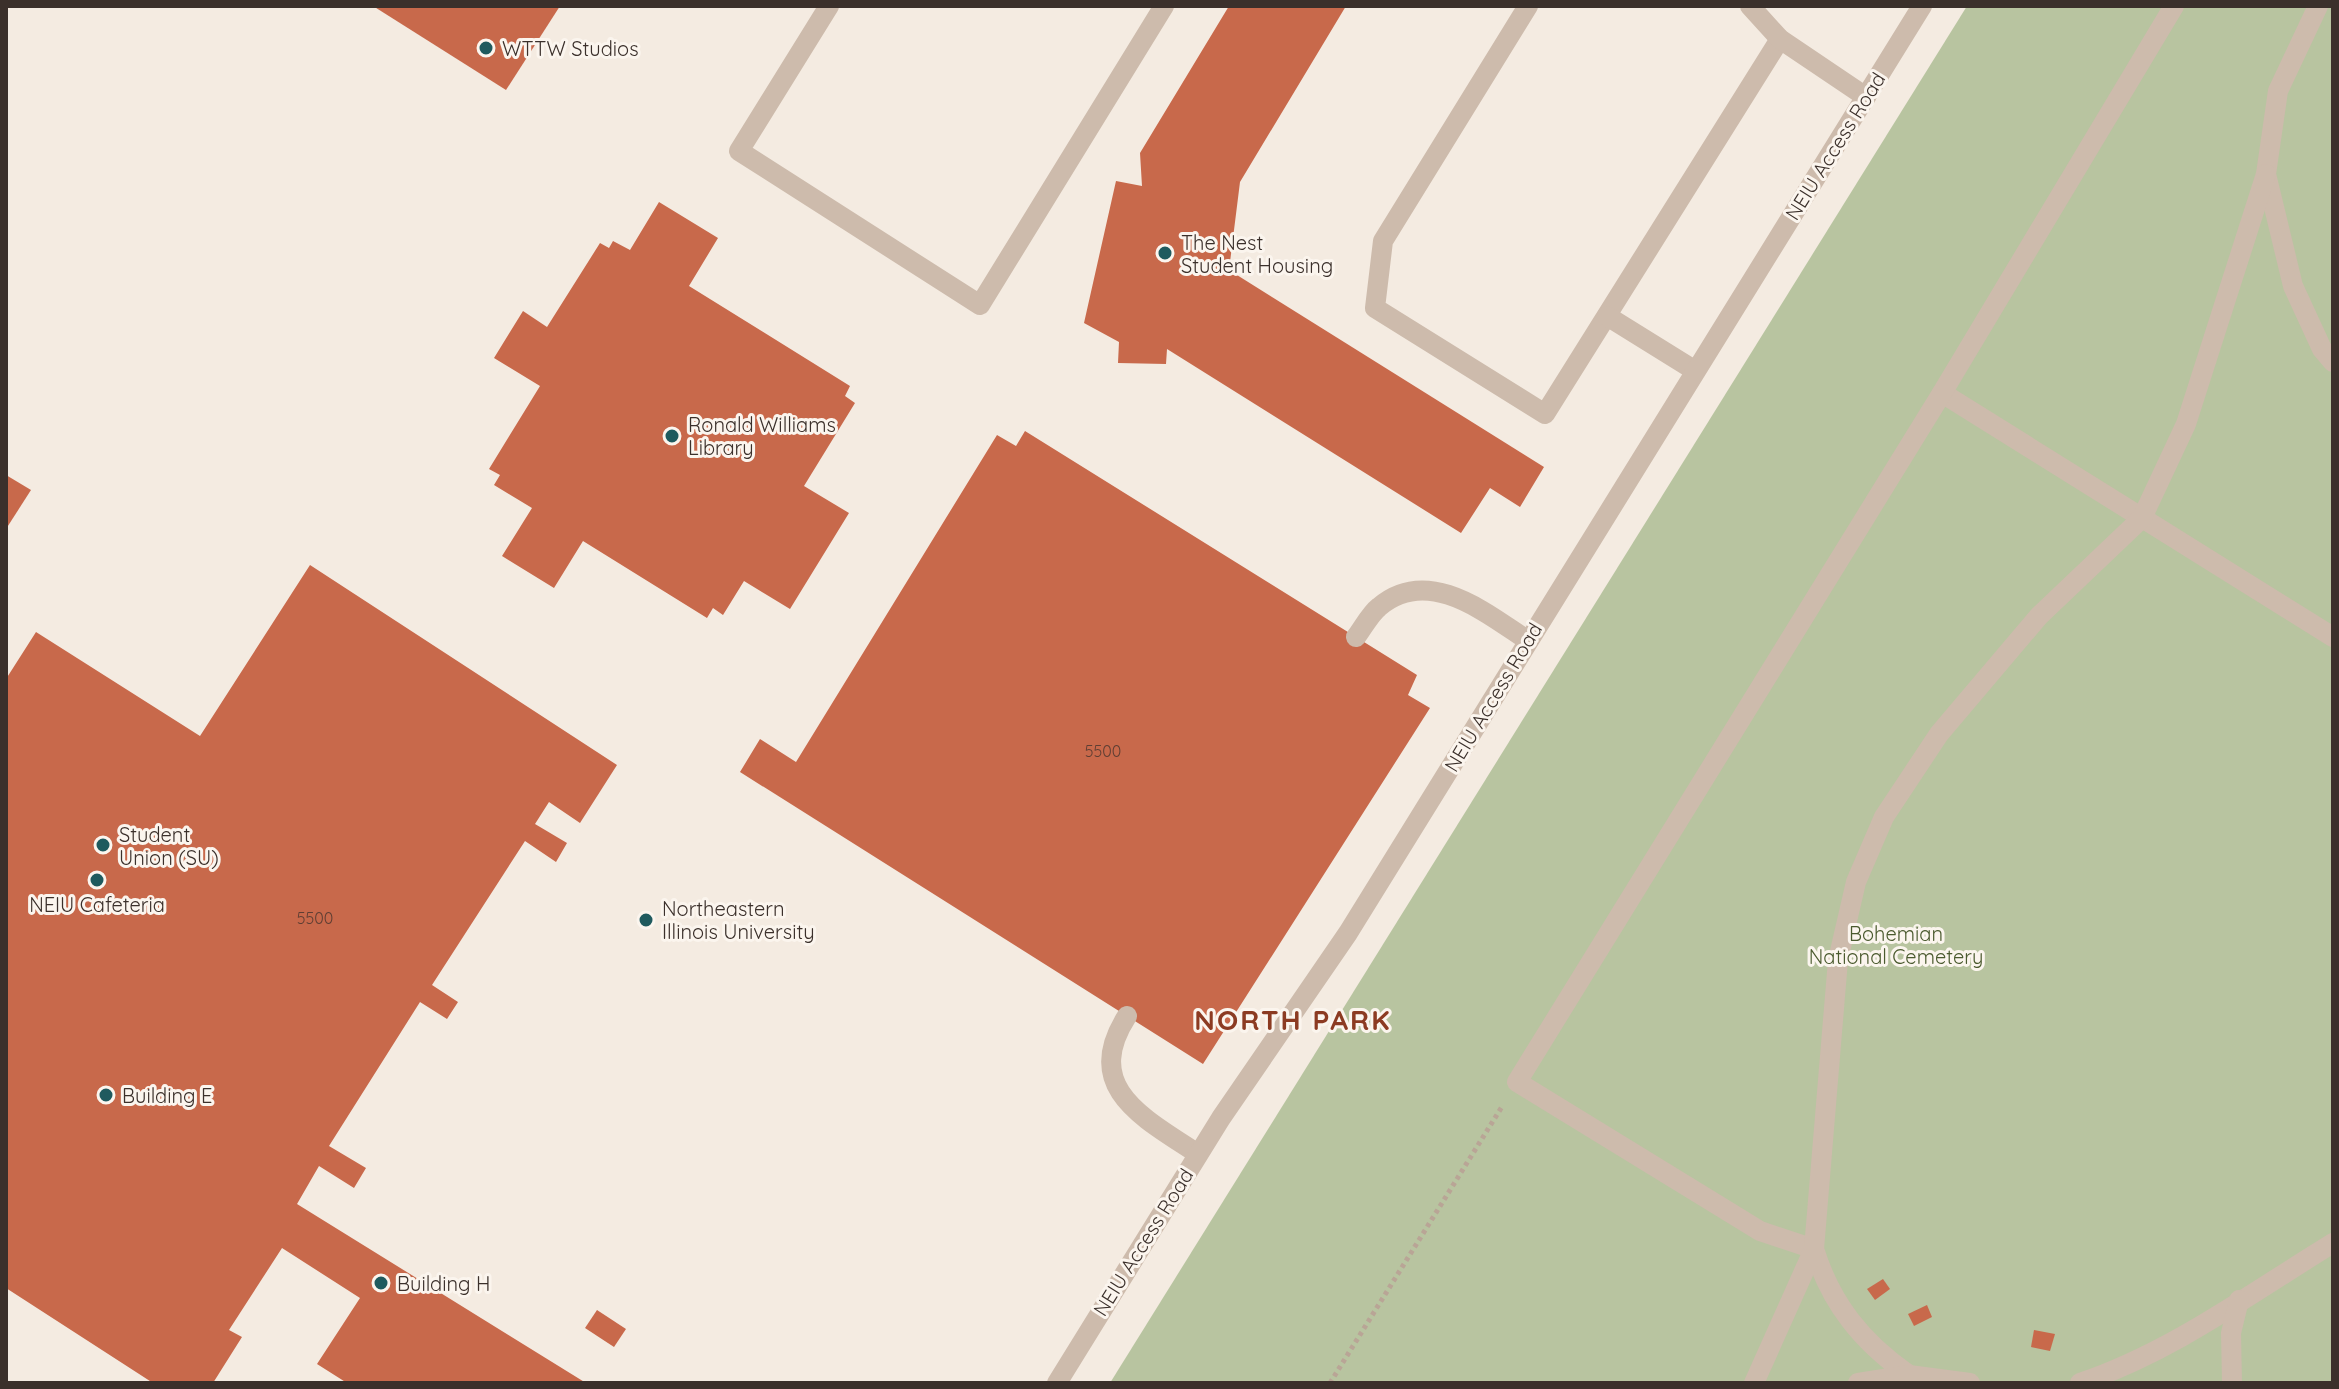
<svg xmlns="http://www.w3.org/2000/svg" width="2339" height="1389" viewBox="0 0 2339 1389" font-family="Quicksand,sans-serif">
<rect width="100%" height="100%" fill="#f4ebe1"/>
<polygon fill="#b8c4a0" points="1967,6 2333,6 2333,1383 1110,1383"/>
<g fill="#c8694b">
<polygon points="373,6 560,6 506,90"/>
<polygon points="1229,6 1346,6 1240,182 1229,270 1544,467 1520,507 1490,488 1461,533 1167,349 1166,364 1118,363 1119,342 1084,323 1116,181 1142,186 1140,153"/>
<polygon points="659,202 718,238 689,286 850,386 845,396 855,403 804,486 849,513 790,609 744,581 723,615 713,608 707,618 583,541 554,588 502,556 532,508 494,485 500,475 489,469 540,386 494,358 523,311 547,327 600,243 609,248 613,241 630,250"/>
<polygon points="1025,431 1417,675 1408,695 1430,708 1203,1064 740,772 760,739 796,762 997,435 1016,446"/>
<polygon points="6,475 31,490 6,529"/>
<polygon points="310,565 617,765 580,823 549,802 535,824 567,843 556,862 525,841 432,985 458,1002 447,1019 420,1002 329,1146 366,1168 354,1188 319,1166 297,1204 586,1383 347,1383 317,1364 360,1298 282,1248 229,1330 242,1337 213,1383 153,1383 6,1288 6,679 36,632 200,736"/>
<polygon points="1883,1279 1890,1289 1875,1300 1867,1289"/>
<polygon points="1927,1305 1932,1317 1914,1326 1908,1314"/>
<polygon points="597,1310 626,1329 614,1347 585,1328"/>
<polygon points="2034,1330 2055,1334 2050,1351 2031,1347"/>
</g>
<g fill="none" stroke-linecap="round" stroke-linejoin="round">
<polyline stroke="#b9a596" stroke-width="5" stroke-dasharray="4 4" stroke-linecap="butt" points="1330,1383 1503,1105"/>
<g stroke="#cdbbac" stroke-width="20">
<polyline points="829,6 739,151 980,305 1164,6"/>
<polyline points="1528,6 1383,241 1375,308 1545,414 1780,39"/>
<polyline points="1750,6 1780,39 1866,97"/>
<polyline points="2318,6 2278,91 2266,174 2293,286 2322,349 2333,362"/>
<polyline points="1607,316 1694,370"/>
<polyline points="1942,393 2333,637"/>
<path d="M 1356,637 C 1363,628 1370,614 1379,607 C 1428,565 1486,613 1527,640"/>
<path d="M 1127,1016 C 1081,1088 1144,1118 1198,1154"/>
<path d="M 1909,1375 C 1862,1342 1831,1304 1814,1249 L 1760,1231 L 1517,1082 L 1942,393 L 2174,6"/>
<polyline points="1057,1383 1221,1118 1348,933 1922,6"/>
<polyline points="1754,1383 1814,1249 1838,960 1856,882 1884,817 1939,734 2039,616 2142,518 2186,424 2266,174"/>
<polyline points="1858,1383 1909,1375 1970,1383"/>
<path d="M 2080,1383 C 2172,1352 2251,1293 2333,1243"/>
<polyline points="2232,1383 2231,1333 2239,1300"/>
</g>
</g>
<g fill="#1f5a5e" stroke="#fbf5ee" stroke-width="3">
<circle cx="486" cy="48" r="8"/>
<circle cx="1165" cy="253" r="8"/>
<circle cx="672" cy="436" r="8"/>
<circle cx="103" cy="845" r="8"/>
<circle cx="97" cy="880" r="8"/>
<circle cx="646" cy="920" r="8"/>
<circle cx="106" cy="1095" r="8"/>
<circle cx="381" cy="1283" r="8"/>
</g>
<g text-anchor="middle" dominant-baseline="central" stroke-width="6" stroke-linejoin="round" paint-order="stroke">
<g font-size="16" fill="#5e3e33">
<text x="1103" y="751">5500</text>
<text x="315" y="918">5500</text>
</g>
<g font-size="20" fill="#3b302b" stroke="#fbf5ee" text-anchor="start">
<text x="502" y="48">WTTW Studios</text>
<text x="1181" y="242">The Nest<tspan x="1181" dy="23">Student Housing</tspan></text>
<text x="688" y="424">Ronald Williams<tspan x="688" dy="23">Library</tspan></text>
<text x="119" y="834">Student<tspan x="119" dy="23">Union (SU)</tspan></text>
<text x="97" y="904" text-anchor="middle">NEIU Cafeteria</text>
<text x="662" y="908">Northeastern<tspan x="662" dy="23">Illinois University</tspan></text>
<text x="122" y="1095">Building E</text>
<text x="397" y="1283">Building H</text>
</g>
<g font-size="20" fill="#3b302b" stroke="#fbf5ee">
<text transform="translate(1835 146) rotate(-58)">NEIU Access Road</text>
<text transform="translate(1493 697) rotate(-59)">NEIU Access Road</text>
<text transform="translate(1143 1242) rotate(-58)">NEIU Access Road</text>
</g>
<g font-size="20" fill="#4a5a2e" stroke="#fbf5ee">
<text x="1896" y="933">Bohemian<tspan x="1896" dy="23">National Cemetery</tspan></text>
</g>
<g font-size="28" font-weight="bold" letter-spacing="2" fill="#8c3b22" stroke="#fbf5ee">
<text x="1293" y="1019">NORTH PARK</text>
</g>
</g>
<rect width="2339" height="1389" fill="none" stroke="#3b302b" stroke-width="16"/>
</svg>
